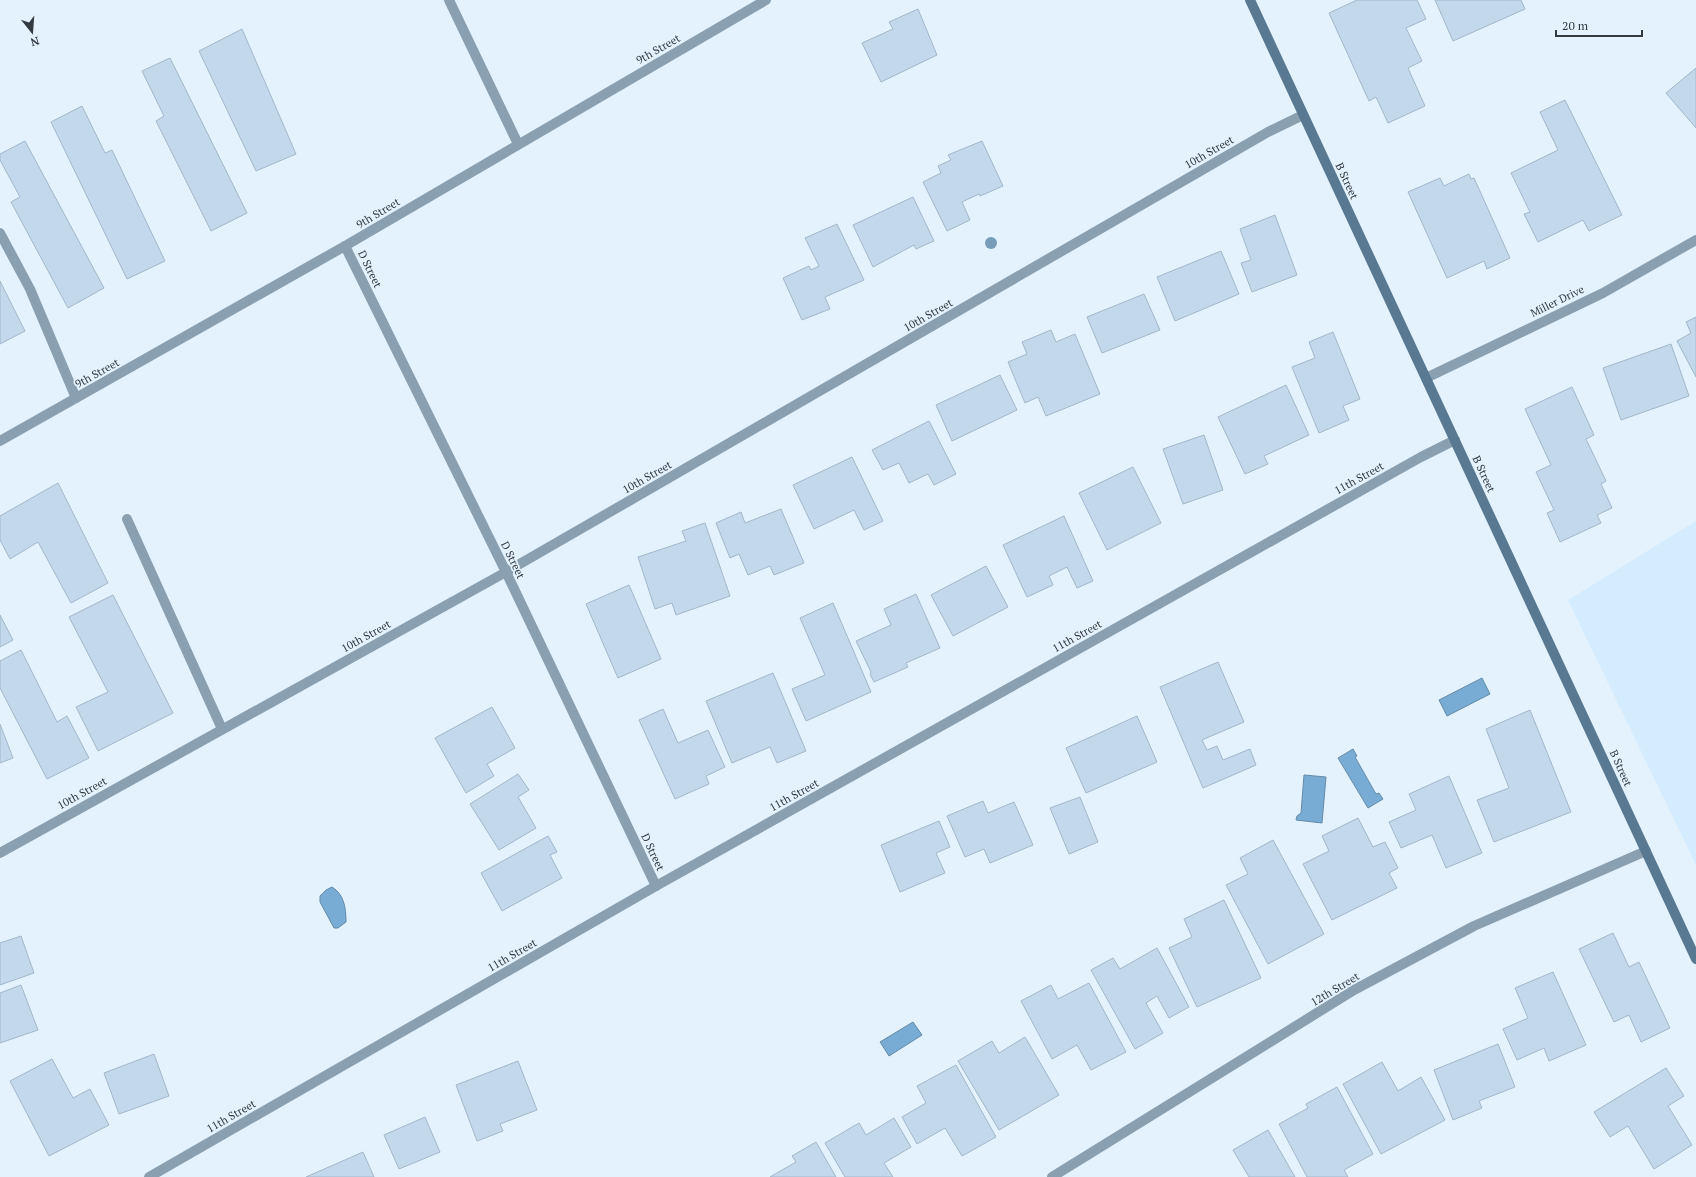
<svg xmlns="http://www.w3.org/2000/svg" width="1696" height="1177" viewBox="0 0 1696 1177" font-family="'PT Serif',serif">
<rect width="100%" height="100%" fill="#e4f2fd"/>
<polygon fill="#d5ecff" points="1696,521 1696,865 1568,600"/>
<g fill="#79acd4" stroke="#648aa8">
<polygon points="1482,678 1490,694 1447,716 1439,700"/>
<polygon points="1353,749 1357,756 1355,757 1376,794 1379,793 1383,799 1368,808 1338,758"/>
<polygon points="1304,775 1326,777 1322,823 1296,820 1297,816 1301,813"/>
<path d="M 332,887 C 344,894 346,908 346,922 L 338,928 L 334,928 L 320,902 L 320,896 L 326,890 Z"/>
<polygon points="913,1022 922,1035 889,1056 880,1042"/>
</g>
<g fill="#c3d9eb" stroke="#a2b7c9">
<polygon points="1357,0 1417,0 1426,19 1406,28 1422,61 1408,68 1425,106 1388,123 1376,97 1369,101 1329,13"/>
<polygon points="1435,0 1521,0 1525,9 1453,41"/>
<polygon points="918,9 937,55 881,82 862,43 893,29 889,22"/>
<polygon points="242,29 296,154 256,171 199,51"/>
<polygon points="170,58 247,213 211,231 156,121 164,116 142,71"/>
<polygon points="1696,68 1696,128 1666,93"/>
<polygon points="1565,100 1622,215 1589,231 1583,220 1538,242 1524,214 1530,212 1511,173 1558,150 1540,112"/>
<polygon points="82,106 105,153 112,150 165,261 127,279 51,122"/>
<polygon points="25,141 104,288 68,308 11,202 20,197 0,160 0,154"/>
<polygon points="982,141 1003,186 980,196 979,194 962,202 970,220 947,231 923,182 941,173 938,166 951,160 948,155"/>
<polygon points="1469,174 1471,179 1474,178 1510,258 1487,269 1484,261 1447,278 1408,192 1440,178 1444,186"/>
<polygon points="913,197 934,241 916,249 914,245 873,267 853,225"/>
<polygon points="1275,215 1297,275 1252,292 1241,263 1251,260 1240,229"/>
<polygon points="837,224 864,280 825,297 830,309 802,320 783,278 809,266 811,270 819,266 805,238"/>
<polygon points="1221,251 1239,294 1175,321 1157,277"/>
<polygon points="0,281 25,331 0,344"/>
<polygon points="1144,294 1160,330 1102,353 1087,317"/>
<polygon points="1696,317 1696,377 1677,341 1691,333 1686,322"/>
<polygon points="1051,330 1056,342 1075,334 1100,394 1046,416 1038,397 1025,403 1008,362 1027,354 1022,342"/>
<polygon points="1333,332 1360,399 1343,406 1349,420 1319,433 1292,367 1315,358 1309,342"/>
<polygon points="1671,344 1689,396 1621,420 1603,368"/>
<polygon points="1000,375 1017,410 952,441 936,405"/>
<polygon points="1286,385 1309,435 1264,456 1268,464 1245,474 1218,417"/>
<polygon points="1572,387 1594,435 1586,439 1606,481 1601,484 1612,508 1597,515 1601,523 1560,542 1547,513 1554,510 1536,472 1551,465 1525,409"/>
<polygon points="929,421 956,474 934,485 928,474 909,483 899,463 883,470 872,450"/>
<polygon points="1204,435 1223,490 1183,504 1163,449"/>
<polygon points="852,457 883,521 864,530 854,510 814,529 793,485"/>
<polygon points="1133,467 1161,523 1107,550 1079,493"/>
<polygon points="58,483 108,583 71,603 38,542 10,559 0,540 0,516"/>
<polygon points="781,509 804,563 774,575 770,566 748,575 739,554 730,558 716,523 741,512 745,523"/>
<polygon points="1064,516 1093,581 1077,588 1067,567 1049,576 1053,585 1027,597 1003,545"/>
<polygon points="705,523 730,596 676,615 672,603 655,609 638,557 686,541 682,531"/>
<polygon points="986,566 1008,607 953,636 931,595"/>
<polygon points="629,585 661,659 618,678 586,604"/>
<polygon points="916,594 940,648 906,663 908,667 874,682 870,674 871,672 856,641 891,625 884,609"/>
<polygon points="113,595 173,713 98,751 76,707 108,692 69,617"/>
<polygon points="833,603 871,692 806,721 792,689 825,675 800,618"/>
<polygon points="0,615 13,640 0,647"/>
<polygon points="21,650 57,722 67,716 89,758 47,779 0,688 0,661"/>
<polygon points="1218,662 1244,722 1202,740 1207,750 1217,746 1223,760 1250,749 1256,765 1203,788 1160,687"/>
<polygon points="773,673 806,751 777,763 770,747 732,763 706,701"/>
<polygon points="492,707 515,748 487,764 494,776 466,793 435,738"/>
<polygon points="663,709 678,743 708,730 725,767 706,776 709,784 675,799 639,720"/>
<polygon points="1530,710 1571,812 1494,842 1477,800 1509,788 1486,729"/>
<polygon points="1137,716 1157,762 1086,793 1066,748"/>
<polygon points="0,724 13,758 0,763"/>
<polygon points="518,774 529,790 518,797 536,828 499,850 470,804"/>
<polygon points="1449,776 1482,853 1446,868 1432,835 1401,848 1389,822 1416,810 1409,794"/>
<polygon points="1080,797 1098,842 1069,854 1050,808"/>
<polygon points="983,801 988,813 1014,802 1033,845 990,863 984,849 965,857 947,816"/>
<polygon points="1358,818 1373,847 1385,842 1398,868 1389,873 1397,888 1332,920 1303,864 1329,851 1322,836"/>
<polygon points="939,821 950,847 936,853 945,873 900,892 881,845"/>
<polygon points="548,836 557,852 550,855 562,878 502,911 481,873"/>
<polygon points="1273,840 1324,934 1268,964 1226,885 1248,874 1240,858"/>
<polygon points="1224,900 1261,978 1197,1007 1169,948 1192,937 1184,919"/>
<polygon points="1613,933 1629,967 1639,962 1670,1028 1641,1042 1629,1015 1614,1022 1579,949"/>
<polygon points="21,936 34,973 0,985 0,943"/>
<polygon points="1157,948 1189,1007 1169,1018 1157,996 1146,1003 1163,1033 1135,1049 1091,970 1113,958 1120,969"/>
<polygon points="1553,972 1586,1045 1549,1061 1544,1048 1517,1060 1503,1029 1528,1018 1515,988"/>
<polygon points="1089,983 1126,1052 1091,1070 1077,1045 1052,1059 1021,1001 1051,985 1058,999"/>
<polygon points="21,985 38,1030 0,1043 0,993"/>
<polygon points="1025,1037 1059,1095 999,1130 958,1061 992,1041 999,1053"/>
<polygon points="1498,1044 1515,1087 1479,1101 1482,1108 1453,1120 1434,1070"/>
<polygon points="154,1054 169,1096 119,1114 104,1073"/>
<polygon points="52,1059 73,1098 90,1089 109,1125 49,1156 10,1081"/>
<polygon points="518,1061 537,1110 500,1124 503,1131 477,1141 456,1085"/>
<polygon points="1382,1062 1398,1091 1421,1077 1445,1120 1381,1154 1343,1084"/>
<polygon points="956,1065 996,1137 962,1156 945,1128 917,1144 902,1117 926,1103 917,1086"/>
<polygon points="1666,1068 1684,1096 1668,1106 1692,1145 1654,1169 1628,1126 1610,1137 1594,1112"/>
<polygon points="1337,1087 1373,1154 1344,1170 1348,1177 1307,1177 1279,1124 1308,1108 1306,1104"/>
<polygon points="425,1117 440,1152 399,1169 384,1135"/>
<polygon points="894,1118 911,1147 884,1163 893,1177 845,1177 825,1143 859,1123 866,1135"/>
<polygon points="1268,1130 1295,1177 1249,1177 1233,1150"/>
<polygon points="816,1142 836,1177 770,1177 796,1162 792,1156"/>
<polygon points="363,1152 374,1177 306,1177"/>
</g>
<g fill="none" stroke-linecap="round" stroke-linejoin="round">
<g stroke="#8aa0b1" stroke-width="10">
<polyline points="0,233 30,289 76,398"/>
<polyline points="127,519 222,729"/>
</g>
<g stroke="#8aa0b1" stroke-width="10">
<polyline points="449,0 518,144"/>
<polyline points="345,246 506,572 656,886"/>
<polyline points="1426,378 1603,293 1696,240"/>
<polyline points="0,441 345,246 766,0"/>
<polyline points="0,853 506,572 1268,132 1303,115"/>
<polyline points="149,1177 656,886 1421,457 1455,440"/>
<polyline points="1052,1177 1354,990 1474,926 1646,851"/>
</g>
<polyline stroke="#597992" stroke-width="10" points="1250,0 1696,959"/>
</g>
<circle fill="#789db8" cx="991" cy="243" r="6"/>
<g text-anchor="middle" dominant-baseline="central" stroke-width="3.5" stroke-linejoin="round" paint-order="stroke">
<g font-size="11" fill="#323a42" stroke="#e4f2fd">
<text transform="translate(658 49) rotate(-30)">9th Street</text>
<text transform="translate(1209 152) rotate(-30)">10th Street</text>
<text transform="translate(1347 181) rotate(65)">B Street</text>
<text transform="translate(378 213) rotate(-31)">9th Street</text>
<text transform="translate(370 269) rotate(64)">D Street</text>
<text transform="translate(1557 301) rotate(-26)">Miller Drive</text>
<text transform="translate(928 315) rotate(-30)">10th Street</text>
<text transform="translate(97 373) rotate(-29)">9th Street</text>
<text transform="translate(1484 474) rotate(65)">B Street</text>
<text transform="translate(647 477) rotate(-30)">10th Street</text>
<text transform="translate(1359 478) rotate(-29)">11th Street</text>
<text transform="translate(513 560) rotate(64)">D Street</text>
<text transform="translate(366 636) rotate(-29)">10th Street</text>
<text transform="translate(1077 636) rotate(-29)">11th Street</text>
<text transform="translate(1621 768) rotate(66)">B Street</text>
<text transform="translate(82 793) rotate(-29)">10th Street</text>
<text transform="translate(794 795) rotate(-29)">11th Street</text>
<text transform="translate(653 852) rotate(65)">D Street</text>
<text transform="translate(512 955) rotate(-30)">11th Street</text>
<text transform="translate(1335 989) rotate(-31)">12th Street</text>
<text transform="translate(231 1116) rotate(-30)">11th Street</text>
</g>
</g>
<g transform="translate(32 32) rotate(163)" stroke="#e4f2fd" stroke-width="3" paint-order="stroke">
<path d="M0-3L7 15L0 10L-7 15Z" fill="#323a42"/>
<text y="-6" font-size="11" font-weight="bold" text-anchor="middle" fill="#323a42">N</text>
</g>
<path d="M1556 30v6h86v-6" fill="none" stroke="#323a42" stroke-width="2"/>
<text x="1562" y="30" font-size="12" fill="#323a42" stroke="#e4f2fd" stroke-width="3" paint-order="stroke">20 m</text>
</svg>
